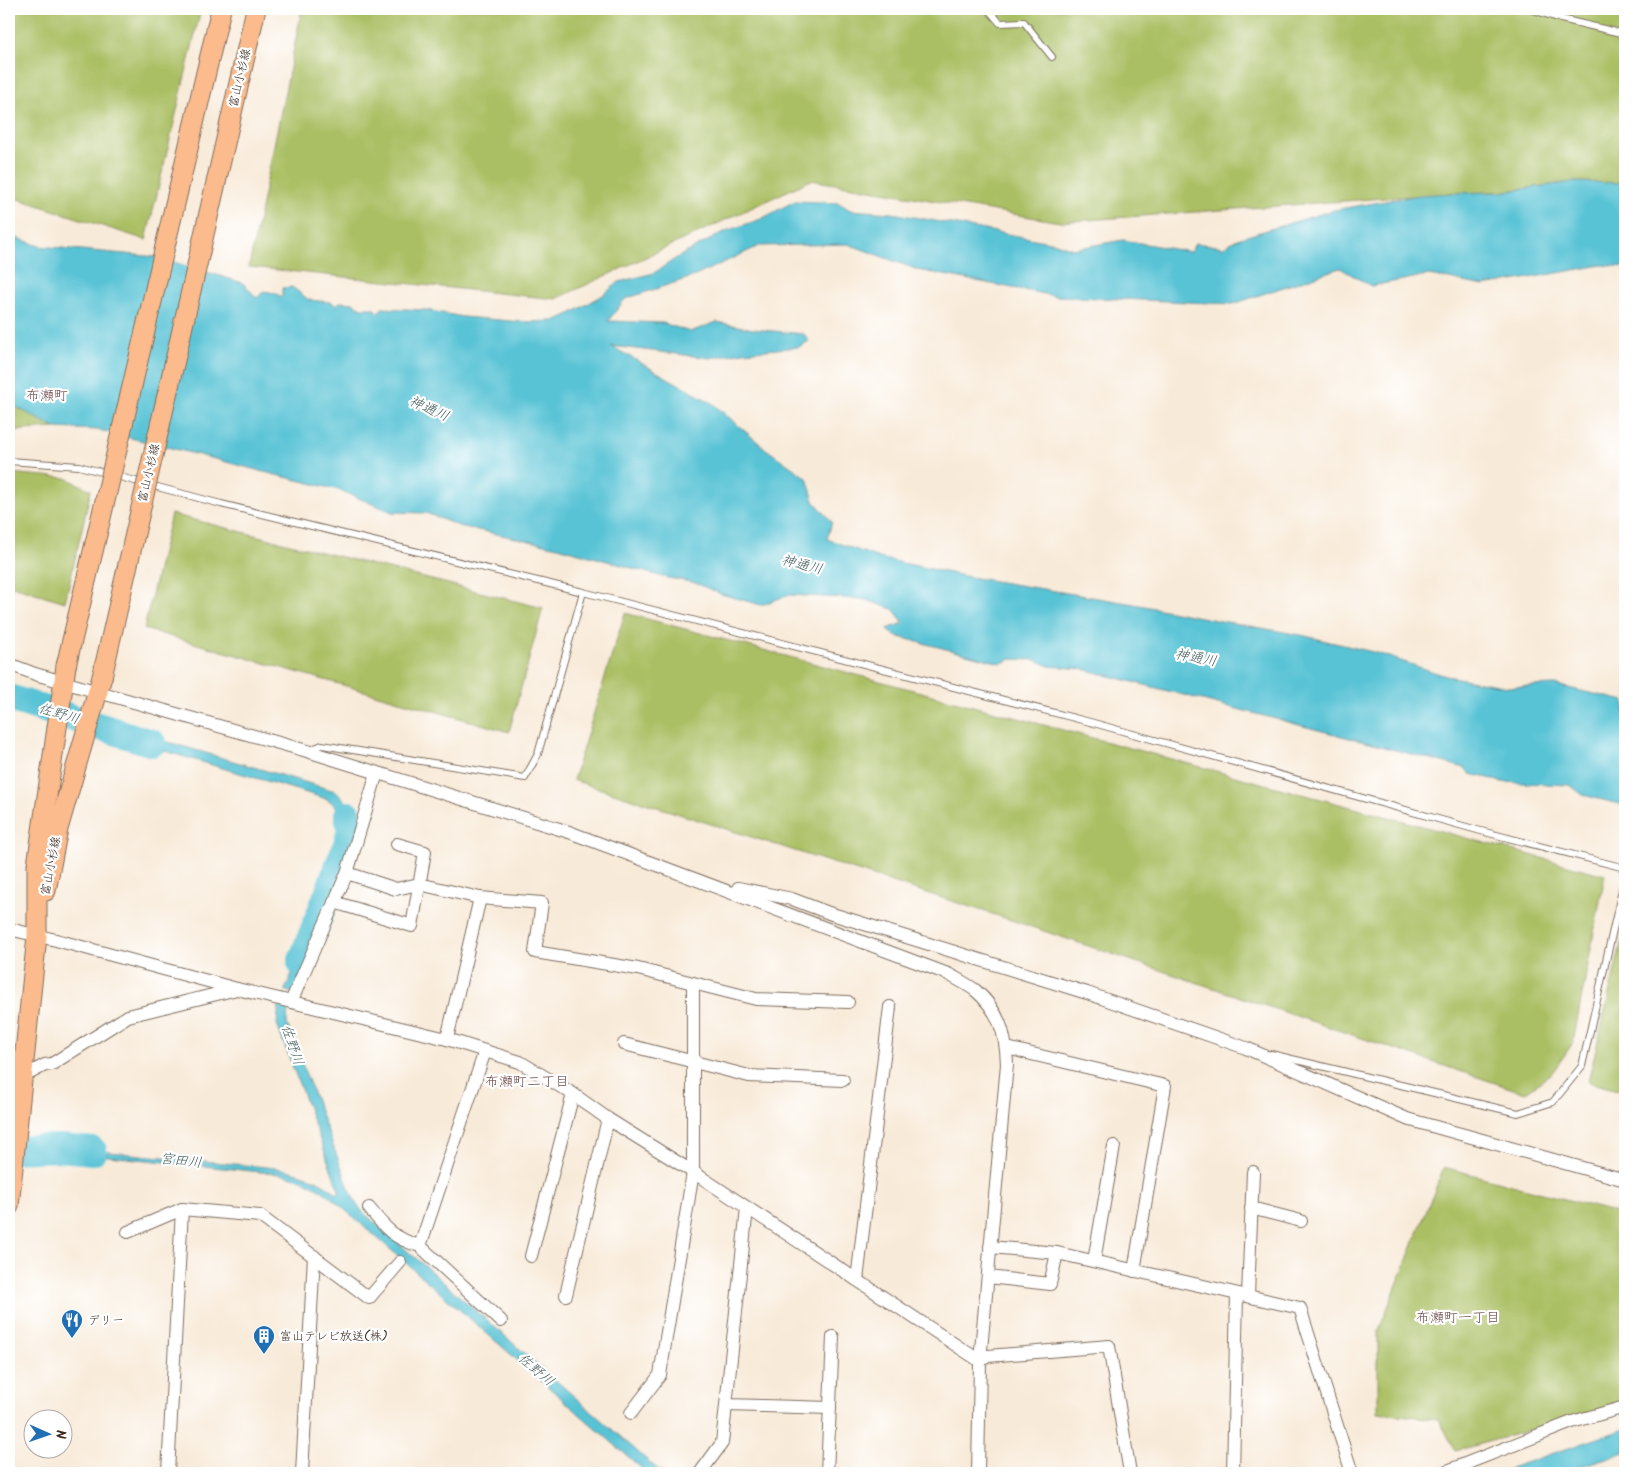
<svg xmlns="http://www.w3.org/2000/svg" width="1634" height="1482" viewBox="0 0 1634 1482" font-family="Kalam,'Klee One',sans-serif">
<rect width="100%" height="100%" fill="#fff"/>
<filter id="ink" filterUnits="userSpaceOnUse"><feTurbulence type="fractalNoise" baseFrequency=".02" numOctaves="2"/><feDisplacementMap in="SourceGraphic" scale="10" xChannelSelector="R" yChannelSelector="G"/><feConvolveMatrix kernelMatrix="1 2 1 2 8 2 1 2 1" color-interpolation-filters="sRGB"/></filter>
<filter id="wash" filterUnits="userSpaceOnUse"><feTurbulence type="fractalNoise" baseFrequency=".0096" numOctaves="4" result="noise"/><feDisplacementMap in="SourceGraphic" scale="20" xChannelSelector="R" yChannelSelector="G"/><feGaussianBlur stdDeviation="1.12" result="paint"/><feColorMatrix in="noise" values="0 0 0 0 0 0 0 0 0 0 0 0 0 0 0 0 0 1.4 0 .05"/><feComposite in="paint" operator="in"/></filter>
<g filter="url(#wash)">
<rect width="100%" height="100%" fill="#f8ead8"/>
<g fill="#aabf63" stroke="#727440">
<polygon points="9,9 201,9 146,240 9,196"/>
<polygon points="302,9 1625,9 1625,183 1573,182 1500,192 1453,193 1060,222 811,180 556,299 249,267"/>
<polygon points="9,403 55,428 9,431"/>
<polygon points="9,473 66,478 91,490 65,602 9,585"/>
<polygon points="171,514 543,608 509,732 144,629"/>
<polygon points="625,613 1605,875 1573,1043 1552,1073 1525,1093 1011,920 573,780"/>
<polygon points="1625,933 1625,1092 1588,1082 1623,936"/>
<polygon points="1444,1167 1625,1215 1625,1404 1455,1451 1439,1419 1378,1413 1378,1332"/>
</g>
<g fill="#59c3d5" stroke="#4a767a">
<polygon points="1573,182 1625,183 1625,267 1602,265 1484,286 1429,275 1371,286 1340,268 1233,304 1055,296 918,270 848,244 759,246 695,276 625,299 608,321 663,323 690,332 717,322 753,329 804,334 809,341 799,347 743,352 710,358 611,346 712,403 766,449 807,478 814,501 832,522 827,539 879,558 964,576 1134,604 1221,621 1301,635 1377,653 1446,676 1509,687 1555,685 1625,701 1625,810 1619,804 1583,795 1570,785 1500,782 1489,778 1470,774 1465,768 1083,669 1049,666 1036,660 1011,659 1001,663 895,636 887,629 904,623 893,609 863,599 789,595 761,605 721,594 696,583 663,577 558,547 459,526 426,513 392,512 339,490 268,473 215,459 99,430 55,428 9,403 9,235 39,246 157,257 243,283 257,298 264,291 275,293 282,297 282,288 292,287 309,300 331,302 336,305 340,302 354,303 361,308 374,308 378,313 382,308 426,310 463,317 523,322 554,321 572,313 603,295 619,282 654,273 678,257 726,231 761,219 795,201 839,203 850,210 892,213 1056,243 1073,249 1123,240 1191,252 1195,243 1224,247 1237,239 1334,210 1420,195 1453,193 1500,192"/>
<path d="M 117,727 L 335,791 C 360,812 357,821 350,851 L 340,850 C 347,826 349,815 327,799 L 114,736 Z"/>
<polygon points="336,866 344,873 325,919 316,920"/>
<polygon points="312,926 319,935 293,994 285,990"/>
<path d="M 279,1004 L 288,1007 L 287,1024 L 351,1193 L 357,1205 L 364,1213 L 662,1473 L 647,1473 L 328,1195 C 310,1182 302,1179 280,1174 L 60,1151 L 59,1154 L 55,1150 L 60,1144 L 78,1149 L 276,1168 C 300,1172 319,1179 338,1194 L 340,1193 L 280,1033 L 277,1024 Z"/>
<polygon points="1625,1429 1625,1452 1559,1473 1500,1473 1513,1467"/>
</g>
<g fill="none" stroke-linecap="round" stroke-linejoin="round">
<g stroke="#59c3d5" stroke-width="28">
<polyline points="9,698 152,743"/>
<polyline points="301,963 347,844 351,829 348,815"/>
<polyline points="9,1150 60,1148 93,1151"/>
</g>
</g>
</g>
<g filter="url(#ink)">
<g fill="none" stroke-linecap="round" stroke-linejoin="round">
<g stroke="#7d6d5f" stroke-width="8">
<g id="lane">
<polyline points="988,9 1000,23 1024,22 1052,57"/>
<polyline points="1530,9 1561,19 1625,34"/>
<polyline points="9,461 79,466 221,504 583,592"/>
<polyline points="310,750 322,745 525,778 538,754 583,592 1090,722 1481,831 1625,868"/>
<polyline points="1271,1054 1518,1113 1553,1102 1582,1066 1625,877"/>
</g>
</g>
<g stroke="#7d6d5f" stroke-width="14">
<g id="street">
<path d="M 9,664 L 35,674 L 307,751 L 569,832 L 948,974 C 957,979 967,984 975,990 C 999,1010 1006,1034 1007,1064 L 980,1361 L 978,1473"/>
<polyline points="347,873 396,889 419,884 480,898 542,903 535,952 638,969 756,999 848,1002"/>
<polyline points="738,888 792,899 829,913 1087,993 1246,1048 1407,1119 1625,1180"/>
<polyline points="334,902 412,926 425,852 397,844"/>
<polyline points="9,929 56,940 237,989 447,1039 520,1062 573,1094 608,1119 693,1172 980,1361 988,1356 1109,1346 1130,1473"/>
<polyline points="291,1002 347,873 377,773"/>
<polyline points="447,1039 480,898"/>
<polyline points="624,1044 749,1076 843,1080"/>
<polyline points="1007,1048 1165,1086 1134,1271"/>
<polyline points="485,1051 420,1246 501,1321"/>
<polyline points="9,1084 45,1065 52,1064 128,1016 237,989"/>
<path d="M 369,1208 C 385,1228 394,1239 420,1246"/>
<polyline points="1251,1208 1301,1221"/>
<polyline points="128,1232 182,1209"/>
<polyline points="990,1247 1057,1253 1300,1308 1352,1473"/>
<polyline points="531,1256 573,1094"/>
<polyline points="1094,1261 1114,1146"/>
<polyline points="988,1277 1050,1284 1057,1253"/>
<polyline points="857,1280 890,1007"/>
<polyline points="566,1295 608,1119"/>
<polyline points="1248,1296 1253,1172"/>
<polyline points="726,1405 830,1408"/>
<polyline points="631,1413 660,1375 693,1172 693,983"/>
<polyline points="168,1473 182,1209 260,1216 369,1298 400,1262"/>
<polyline points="302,1473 314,1256"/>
<polyline points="700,1473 722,1443 747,1208"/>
<polyline points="827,1473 833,1337"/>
<polyline points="1233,1473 1237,1294"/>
<polyline points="1442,1473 1572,1422 1625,1407"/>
</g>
</g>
<g stroke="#7d6d5f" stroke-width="21">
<g id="primary">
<polyline points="46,891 58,829 102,677"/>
<polyline points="9,1206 37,936 37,865 66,666"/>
</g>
</g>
<use href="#lane" stroke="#fff" stroke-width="6"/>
<use href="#street" stroke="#fff" stroke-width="12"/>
<use href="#primary" stroke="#fbbb8d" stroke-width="19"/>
<g stroke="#7d6d5f" stroke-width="21" stroke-linecap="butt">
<g id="primary-bridge">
<polyline points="66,666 221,9"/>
<polyline points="102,677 256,9"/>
</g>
</g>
<use href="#primary-bridge" stroke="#fbbb8d" stroke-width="19"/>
</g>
</g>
<defs>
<g id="restaurant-pin" transform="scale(1.125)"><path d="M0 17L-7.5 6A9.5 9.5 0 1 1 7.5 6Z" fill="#1f6fb2" stroke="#fff"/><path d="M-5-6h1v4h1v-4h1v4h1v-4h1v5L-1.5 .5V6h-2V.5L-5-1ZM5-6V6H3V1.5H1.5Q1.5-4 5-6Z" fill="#fff"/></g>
<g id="building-pin" transform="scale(1.125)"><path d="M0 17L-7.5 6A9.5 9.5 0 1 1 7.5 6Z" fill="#1f6fb2" stroke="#fff"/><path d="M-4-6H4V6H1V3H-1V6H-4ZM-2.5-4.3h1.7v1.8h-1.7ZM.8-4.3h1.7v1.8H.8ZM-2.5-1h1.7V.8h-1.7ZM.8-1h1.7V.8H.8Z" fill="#fff"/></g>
</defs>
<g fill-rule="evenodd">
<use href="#restaurant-pin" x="72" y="1320"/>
<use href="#building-pin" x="264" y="1336"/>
</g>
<g text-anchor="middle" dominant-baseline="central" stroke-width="4.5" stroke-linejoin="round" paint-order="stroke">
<g font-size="12" fill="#3b2a1e" stroke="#fff">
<text transform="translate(240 78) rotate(-77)">富山小杉線</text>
<text transform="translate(149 473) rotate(-77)">富山小杉線</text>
<text transform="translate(51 866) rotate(-79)">富山小杉線</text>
</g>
<g font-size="12" fill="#3b2a1e" stroke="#fff" text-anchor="start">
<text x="88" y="1320">デリー</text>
<text x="280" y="1336">富山テレビ放送(株)</text>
</g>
<g font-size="14" fill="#714f50" stroke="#fff">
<text x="47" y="396">布瀬町</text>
<text x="527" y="1082">布瀬町二丁目</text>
<text x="1458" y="1318">布瀬町一丁目</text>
</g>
<g font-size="14" font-style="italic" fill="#46605e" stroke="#fff">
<text transform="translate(429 409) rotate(24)">神通川</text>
<text transform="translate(802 565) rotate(14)">神通川</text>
<text transform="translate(1196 658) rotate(11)">神通川</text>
<text transform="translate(59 714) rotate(17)">佐野川</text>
<text transform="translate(292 1045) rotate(71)">佐野川</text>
<text transform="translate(181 1161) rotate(6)">宮田川</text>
<text transform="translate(536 1370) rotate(41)">佐野川</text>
</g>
</g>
<rect width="1634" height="1482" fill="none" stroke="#fff" stroke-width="30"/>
<g transform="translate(48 1434) rotate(92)"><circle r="24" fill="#ffffff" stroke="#b1aaa5"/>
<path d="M0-4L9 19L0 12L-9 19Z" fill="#1f6fb2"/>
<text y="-8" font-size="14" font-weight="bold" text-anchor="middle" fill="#3b2a1e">N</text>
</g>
</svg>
